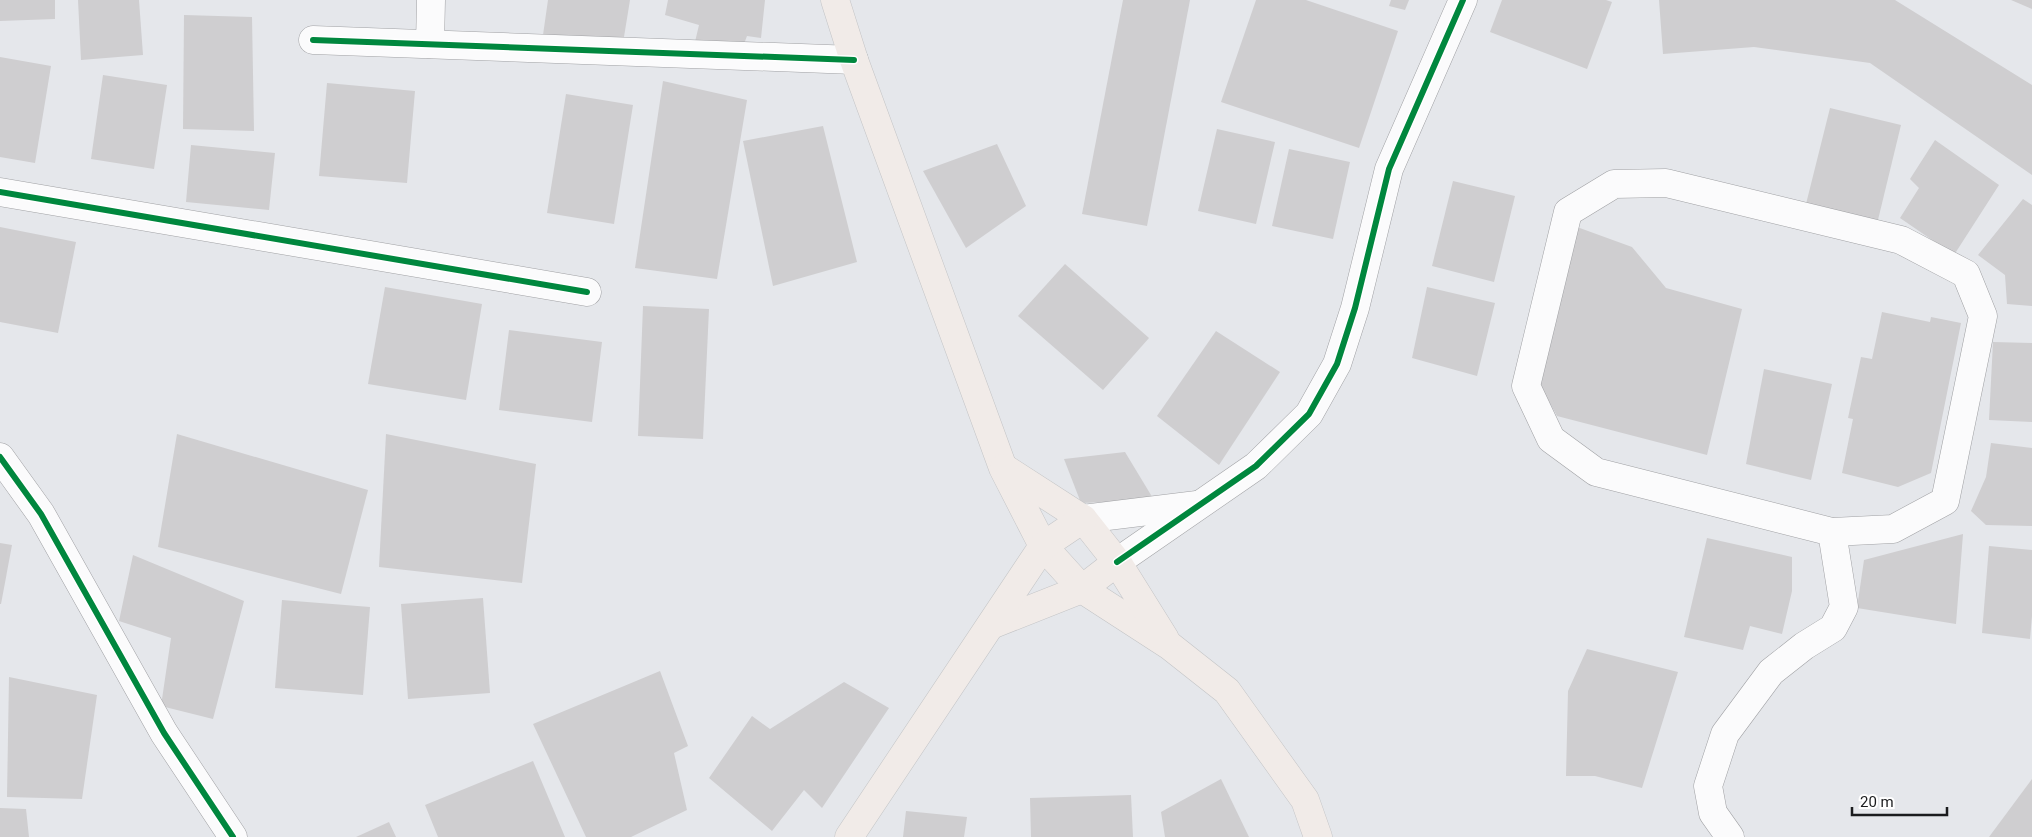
<svg xmlns="http://www.w3.org/2000/svg" width="2032" height="837" viewBox="0 0 2032 837" font-family="Roboto,sans-serif">
<rect width="100%" height="100%" fill="#e5e7eb"/>
<g fill="#cfced0">
<polygon points="0,0 55,0 55,19 0,21"/>
<polygon points="78,0 139,0 143,55 81,60"/>
<polygon points="548,0 630,0 623,43 543,35"/>
<polygon points="668,0 765,0 761,38 747,36 744,44 694,46 699,25 665,15"/>
<polygon points="1123,0 1190,0 1147,226 1082,214"/>
<polygon points="1256,0 1306,0 1398,31 1359,148 1221,102"/>
<polygon points="1391,0 1409,0 1405,10 1389,6"/>
<polygon points="1502,0 1606,0 1612,2 1587,69 1490,32"/>
<polygon points="1659,0 1895,0 2032,85 2032,175 1870,63 1754,47 1663,54"/>
<polygon points="2011,0 2032,0 2032,9"/>
<polygon points="184,15 252,17 254,131 183,129"/>
<polygon points="0,57 51,66 35,163 0,157"/>
<polygon points="103,75 167,85 154,169 91,159"/>
<polygon points="663,81 747,100 717,279 635,268"/>
<polygon points="327,83 415,91 407,183 319,176"/>
<polygon points="566,94 633,105 614,224 547,213"/>
<polygon points="1830,108 1901,125 1877,224 1806,204"/>
<polygon points="823,126 857,262 773,286 743,141"/>
<polygon points="1217,129 1275,142 1256,224 1198,211"/>
<polygon points="1935,140 1999,185 1954,255 1900,218 1919,188 1910,179"/>
<polygon points="997,144 1026,206 966,248 923,171"/>
<polygon points="191,145 275,153 269,210 186,202"/>
<polygon points="1289,149 1350,162 1333,239 1272,226"/>
<polygon points="1453,181 1515,196 1494,282 1432,266"/>
<polygon points="2023,199 2032,205 2032,306 2007,304 2005,275 1978,255"/>
<polygon points="0,227 76,242 58,333 0,322"/>
<polygon points="1577,227 1632,247 1666,288 1742,309 1707,455 1557,416 1537,379"/>
<polygon points="1065,264 1149,338 1103,390 1018,316"/>
<polygon points="385,287 482,304 466,400 368,384"/>
<polygon points="1427,287 1495,303 1477,376 1412,358"/>
<polygon points="643,306 709,309 703,439 638,436"/>
<polygon points="1882,312 1930,322 1931,317 1961,323 1931,473 1898,487 1842,473 1853,419 1848,418 1861,357 1872,359"/>
<polygon points="509,330 602,342 592,422 499,410"/>
<polygon points="1216,331 1280,372 1219,465 1157,416"/>
<polygon points="1993,342 2032,343 2032,422 1989,420"/>
<polygon points="1764,369 1832,384 1811,480 1746,464"/>
<polygon points="177,434 368,490 341,594 158,547"/>
<polygon points="386,434 536,464 522,583 379,567"/>
<polygon points="1991,443 2032,448 2032,526 1986,525 1971,511 1986,477"/>
<polygon points="1125,452 1154,500 1081,503 1064,459"/>
<polygon points="1963,534 1956,624 1857,608 1864,560"/>
<polygon points="1707,538 1792,557 1792,591 1782,634 1750,626 1743,650 1684,637"/>
<polygon points="0,543 12,545 1,604 0,604"/>
<polygon points="1989,546 2032,550 2032,616 2030,639 1982,633"/>
<polygon points="133,555 244,601 213,719 161,706 171,638 119,621"/>
<polygon points="483,598 490,693 408,699 401,604"/>
<polygon points="282,600 370,607 363,695 275,688"/>
<polygon points="1587,649 1678,672 1642,788 1595,776 1566,776 1568,691"/>
<polygon points="660,671 688,746 674,753 687,810 631,837 586,837 533,724"/>
<polygon points="9,677 97,695 82,799 7,797"/>
<polygon points="844,682 889,708 822,808 804,790 772,831 709,778 752,716 770,729"/>
<polygon points="533,761 565,837 438,837 425,805"/>
<polygon points="1221,779 1249,837 1165,837 1161,812"/>
<polygon points="2032,779 2032,837 1989,837"/>
<polygon points="1131,795 1133,837 1031,837 1030,798"/>
<polygon points="0,808 26,809 29,837 0,837"/>
<polygon points="906,811 967,817 964,837 903,837"/>
<polygon points="389,822 396,837 356,837"/>
</g>
<g fill="none" stroke-linecap="round" stroke-linejoin="round">
<g stroke="#a0a1a4" stroke-width="29">
<g id="minor">
<polyline points="313,40 854,60"/>
<polyline points="430,44 431,0"/>
<polygon points="1666,183 1901,240 1966,274 1983,316 1945,501 1893,529 1832,532 1596,472 1551,439 1526,386 1568,212 1614,184"/>
<polyline points="0,192 587,292"/>
<polyline points="0,457 41,514 164,733 233,837"/>
<polyline points="1083,519 1197,505"/>
<polyline points="1117,562 1256,466 1309,414 1337,364 1355,308 1389,169 1463,0"/>
<polyline points="1730,837 1713,813 1708,786 1725,734 1771,672 1804,646 1833,628 1844,607 1832,532"/>
</g>
</g>
<g stroke="#c3c4c6" stroke-width="29">
<g id="major">
<polyline points="835,0 854,60 1003,468 1043,546 1082,589 1170,646 1227,691 1305,800 1318,837"/>
<polyline points="1004,468 1083,519 1117,562 1165,639"/>
<polyline points="991,625 1082,589 1117,562"/>
<polyline points="849,837 1043,546 1083,519"/>
</g>
</g>
<use href="#minor" stroke="#fbfbfc" stroke-width="28"/>
<use href="#major" stroke="#f1ebe8" stroke-width="28"/>
<g stroke="#fff" stroke-width="9">
<g id="cycleway">
<polyline points="313,40 854,60"/>
<polyline points="0,192 587,292"/>
<polyline points="0,457 41,514 164,733 233,837"/>
<polyline points="1117,562 1256,466 1309,414 1337,364 1355,308 1389,169 1463,0"/>
</g>
</g>
<use href="#cycleway" stroke="#00873e" stroke-width="6"/>
</g>
<path d="M1852 807v8h95v-8" fill="none" stroke="#1b1c1e" stroke-width="2.5"/>
<text x="1860" y="807" font-size="15" fill="#1b1c1e" stroke="#ffffff" stroke-width="4" paint-order="stroke">20 m</text>
</svg>
